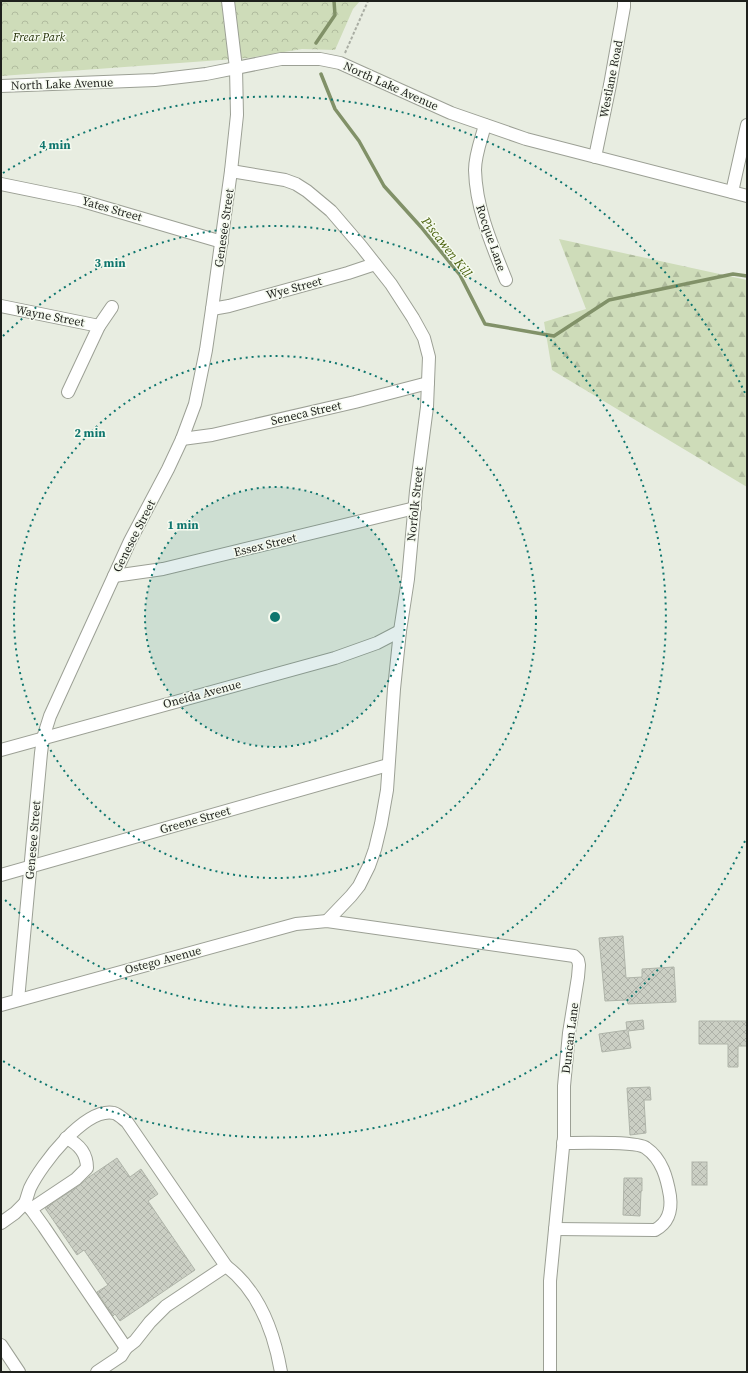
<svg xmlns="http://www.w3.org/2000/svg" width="748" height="1373" viewBox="0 0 748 1373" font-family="'Source Serif 4',serif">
<defs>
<pattern id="forest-firs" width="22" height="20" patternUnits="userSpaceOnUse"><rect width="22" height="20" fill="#cedcb9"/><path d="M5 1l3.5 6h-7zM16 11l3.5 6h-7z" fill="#b0bc9e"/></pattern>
<pattern id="park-crowns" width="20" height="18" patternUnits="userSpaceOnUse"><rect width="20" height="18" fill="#cedcb9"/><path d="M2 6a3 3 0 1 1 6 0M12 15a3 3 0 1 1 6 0" fill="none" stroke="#b0bc9e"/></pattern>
<pattern id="building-cross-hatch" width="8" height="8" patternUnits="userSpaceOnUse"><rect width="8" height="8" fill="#cbcfc4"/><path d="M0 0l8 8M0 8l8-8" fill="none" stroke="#aeb1a8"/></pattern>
</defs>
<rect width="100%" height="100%" fill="#e8ede1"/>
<polygon fill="url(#forest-firs)" points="559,239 747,280 747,487 552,370 544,322 586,309"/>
<polygon fill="url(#park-crowns)" points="1,1 360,1 353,9 335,50 302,49 248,58 1,76"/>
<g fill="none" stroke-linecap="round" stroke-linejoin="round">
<g stroke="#819168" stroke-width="3.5">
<polyline points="316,43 335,15 334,1"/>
<polyline points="321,74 335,109 359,141 384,186 421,227 460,275 485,324 554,336 609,300 733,274 747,276"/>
</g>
</g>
<g fill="url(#building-cross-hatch)" stroke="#afb4a9">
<polygon points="623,936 626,978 642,977 642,969 674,967 676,1002 628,1004 627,1000 605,1001 599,938"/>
<polygon points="643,1020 644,1029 628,1031 631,1048 602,1052 599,1034 627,1030 626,1022"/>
<polygon points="699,1021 747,1021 747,1046 738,1046 738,1067 728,1067 728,1044 699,1044"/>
<polygon points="650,1087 651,1100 644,1100 646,1133 630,1135 627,1088"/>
<polygon points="117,1158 130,1177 141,1169 158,1194 148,1201 195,1270 120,1321 115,1314 113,1316 97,1292 108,1285 84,1250 77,1255 45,1208 80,1185 89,1177"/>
<rect x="692" y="1162" width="15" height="23"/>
<polygon points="624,1178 642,1178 642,1191 641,1191 640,1216 623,1215"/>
</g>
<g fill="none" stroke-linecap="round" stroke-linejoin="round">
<g stroke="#9ca095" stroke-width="14">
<g id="minor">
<polyline points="1,86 155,80 206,74 281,59 320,59 340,63 451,113 526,139 747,196"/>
<path d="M 485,125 C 481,140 475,155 475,170 C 476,209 492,245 506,280"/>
<polyline points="595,157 610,85 624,7 624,1"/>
<polyline points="231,171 285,180 296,184 307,191 331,211 361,246 391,284 413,318 424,338 429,357 427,407 416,491 408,579 400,631 394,689 387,790 381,824 375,849 369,866 359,886 351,896 327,921"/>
<polyline points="1,184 79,200 222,242"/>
<polyline points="732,192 747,125"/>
<polyline points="1,306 99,326"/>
<polyline points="212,309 229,306 348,273 375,264"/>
<polyline points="68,392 99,326 112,307"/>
<polyline points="182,439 212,435 355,402 428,383"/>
<polyline points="114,576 163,569 415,508"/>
<polyline points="1,750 335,658 377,643 400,631"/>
<polyline points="1,875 388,765"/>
<polyline points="18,1000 41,753 43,738 50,716 130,541 168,469 182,439 195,404 206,350 212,309 231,171 237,115 236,68 228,1"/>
<polyline points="1,1005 296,924 327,921 574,956 578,960 579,965 578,977 569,1033 564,1086 564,1137 550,1281 550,1372"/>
<path d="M 25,1203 C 27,1198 28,1193 30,1188 C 41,1165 85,1107 114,1113 C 118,1114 123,1119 127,1122 L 226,1266 L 166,1306 L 150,1322 L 135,1341 L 126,1348"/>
<path d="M 31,1209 L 76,1179 L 87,1168 C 87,1153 79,1144 66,1138"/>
<polyline points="1,1223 15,1213 25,1203 31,1209 44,1227 126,1348 121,1356 97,1372"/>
<path d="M 555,1229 L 655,1230 C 668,1223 672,1211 670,1196 C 667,1178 662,1159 646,1148 C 637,1141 578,1143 563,1143"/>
<path d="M 226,1266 C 259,1291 274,1332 281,1372"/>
<polyline points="1,1345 19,1372"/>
</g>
</g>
<polyline stroke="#aaaea4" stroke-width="2" stroke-dasharray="3 2" stroke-linecap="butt" points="345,53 368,1"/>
<use href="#minor" stroke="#fff" stroke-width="12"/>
</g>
<circle cx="275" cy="617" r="130" fill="#0f766e" fill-opacity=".12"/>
<g fill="none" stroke="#0f766e" stroke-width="2" stroke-dasharray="2 4">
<circle cx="275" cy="617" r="130"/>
<circle cx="275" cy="617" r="261"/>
<path d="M3 336A391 391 0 1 1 3 898"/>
<path d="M745 841A521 521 0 0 1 3 1061M3 173A521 521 0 0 1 745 393"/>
</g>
<g text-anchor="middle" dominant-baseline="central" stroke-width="3" stroke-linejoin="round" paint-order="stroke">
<g font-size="12" font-style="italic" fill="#27340a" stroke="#f5faef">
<text x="39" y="37">Frear Park</text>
</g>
<g font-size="12" fill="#1e201c" stroke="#f5faef">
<text transform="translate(611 79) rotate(-79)">Westlane Road</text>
<text transform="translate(62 84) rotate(-2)">North Lake Avenue</text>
<text transform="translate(391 86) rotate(24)">North Lake Avenue</text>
<text transform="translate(112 209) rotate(16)">Yates Street</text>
<text transform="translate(224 228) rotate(-82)">Genesee Street</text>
<text transform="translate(491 238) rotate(71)">Rocque Lane</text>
<text transform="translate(294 288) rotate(-15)">Wye Street</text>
<text transform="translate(50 316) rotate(11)">Wayne Street</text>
<text transform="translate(306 413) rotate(-13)">Seneca Street</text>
<text transform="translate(415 504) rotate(-84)">Norfolk Street</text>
<text transform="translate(134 536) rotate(-63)">Genesee Street</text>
<text transform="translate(265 545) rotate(-14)">Essex Street</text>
<text transform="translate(202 694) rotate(-15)">Oneida Avenue</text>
<text transform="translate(195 820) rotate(-16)">Greene Street</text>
<text transform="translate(33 840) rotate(-85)">Genesee Street</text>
<text transform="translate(163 960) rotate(-15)">Ostego Avenue</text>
<text transform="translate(570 1038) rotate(-83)">Duncan Lane</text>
</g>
<g font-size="13" font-style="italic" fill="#4a610c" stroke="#f5faef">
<text transform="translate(447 247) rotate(52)">Piscawen Kill</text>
</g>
</g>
<circle cx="275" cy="617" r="6" fill="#0f766e" stroke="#f5faef" stroke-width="2"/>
<g font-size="12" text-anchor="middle" font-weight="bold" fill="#0f766e" stroke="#f5faef" stroke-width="3" stroke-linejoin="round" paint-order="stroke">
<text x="55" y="149">4 min</text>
<text x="110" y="267">3 min</text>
<text x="90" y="437">2 min</text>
<text x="183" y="529">1 min</text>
</g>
<rect width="748" height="1373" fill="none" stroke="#1e201c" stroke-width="4"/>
</svg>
